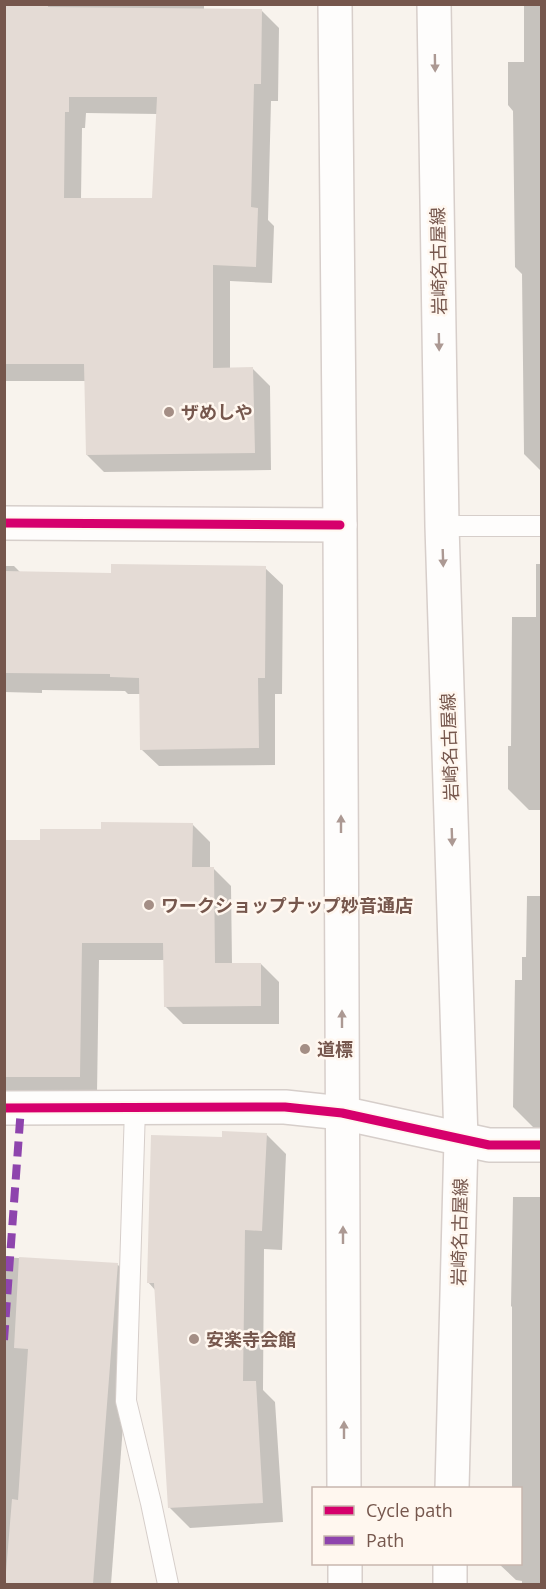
<svg xmlns="http://www.w3.org/2000/svg" width="546" height="1589" viewBox="0 0 546 1589" font-family="'Open Sans','Noto Sans JP',sans-serif">
<rect width="100%" height="100%" fill="#f8f3ed"/>
<g fill="#0003" fill-rule="evenodd">
<path d="M 4,4 L 204,4 L 204,10 L 262,11 L 279,28 L 278,101 L 271,101 L 268,220 L 274,226 L 272,283 L 230,281 L 230,369 L 253,369 L 270,386 L 271,470 L 104,472 L 87,455 L 86,381 L 4,381 ZM 86,113 L 157,114 L 153,199 L 81,199 L 82,128 L 85,128 Z"/>
<polygon points="524,4 542,4 542,472 524,454 522,274 515,267 513,111 508,105 508,62 524,62"/>
<polygon points="536,564 542,564 542,810 529,810 508,789 508,746 511,746 512,617 536,617"/>
<polygon points="4,566 14,566 21,573 112,574 265,568 283,585 282,694 275,694 275,765 159,766 141,749 141,694 128,694 125,691 42,690 42,693 4,692"/>
<polygon points="192,824 210,842 210,868 213,868 231,886 232,964 261,964 279,982 279,1024 183,1024 165,1006 165,960 99,960 97,1094 4,1094 4,842 41,842 103,830"/>
<polygon points="527,896 542,896 542,1127 534,1128 513,1107 515,980 522,980 522,957 526,957"/>
<polygon points="266,1134 286,1154 282,1250 264,1249 263,1390 275,1402 283,1522 190,1528 170,1508 156,1291 148,1282 223,1138"/>
<polygon points="513,1197 542,1197 542,1584 522,1584 522,1581 516,1580 499,1564 520,1564 520,1488 512,1488 512,1307 511,1306"/>
<polygon points="4,1257 118,1265 134,1281 111,1584 4,1584"/>
</g>
<g fill="#e4dbd5" fill-rule="evenodd">
<path d="M 4,4 L 48,4 L 48,7 L 262,9 L 261,84 L 254,84 L 251,207 L 258,208 L 256,267 L 213,265 L 213,368 L 253,367 L 255,453 L 86,455 L 84,364 L 4,364 ZM 69,97 L 157,97 L 152,198 L 64,198 L 65,112 L 69,112 Z"/>
<polygon points="111,564 266,566 265,678 258,678 259,748 140,750 139,678 110,677 110,674 4,673 4,571 111,573"/>
<polygon points="101,822 193,823 192,867 214,867 215,963 261,963 261,1006 164,1007 163,943 82,943 80,1077 4,1077 4,840 40,840 40,829 101,829"/>
<polygon points="222,1131 267,1133 262,1231 245,1230 243,1381 256,1381 263,1503 168,1508 154,1283 147,1283 151,1135 222,1137"/>
<polygon points="19,1257 118,1263 93,1584 5,1584 12,1499 18,1500 28,1349 14,1348"/>
</g>
<g fill="none" stroke-linecap="round" stroke-linejoin="round">
<g stroke="#d6ceca" stroke-width="22">
<g id="service">
<polyline points="442,526 542,526"/>
<polyline points="135,1108 126,1401 151,1503 168,1584"/>
</g>
</g>
<g stroke="#d6ceca" stroke-width="36">
<g id="minor">
<polyline points="4,523 340,525"/>
<polyline points="4,1108 285,1107 342,1113 489,1145 542,1145"/>
</g>
</g>
<g stroke="#d7ceca" stroke-width="36">
<g id="secondary">
<polyline points="335,4 340,525 344,1488"/>
<polyline points="434,4 442,526 461,1140 452,1488"/>
<polyline points="345,1564 345,1584"/>
<polyline points="450,1584 450,1564"/>
</g>
</g>
<use href="#service" stroke="#fefdfc" stroke-width="20"/>
<use href="#minor" stroke="#fefdfc" stroke-width="33"/>
<use href="#secondary" stroke="#fefdfc" stroke-width="33"/>
<polyline stroke="#8e44ad" stroke-width="8" stroke-dasharray="15 8" stroke-linecap="butt" points="4,1340 21,1107"/>
<g stroke="#fff7ef" stroke-width="13">
<g id="cycleway">
<polyline points="4,523 340,525"/>
<polyline points="4,1108 285,1107 342,1113 489,1145 542,1145"/>
</g>
</g>
<use href="#cycleway" stroke="#d6006c" stroke-width="9"/>
</g>
<defs><path id="oneway-solid" d="M-6-.8H1V-3.2L6.5 0L1 3.2V.8H-6Z" transform="scale(1.5)"/></defs>
<g fill="#ac9993">
<use href="#oneway-solid" transform="translate(435 63) rotate(89)"/>
<use href="#oneway-solid" transform="translate(439 342) rotate(89)"/>
<use href="#oneway-solid" transform="translate(443 558) rotate(88)"/>
<use href="#oneway-solid" transform="translate(341 824) rotate(-90)"/>
<use href="#oneway-solid" transform="translate(452 837) rotate(88)"/>
<use href="#oneway-solid" transform="translate(342 1019) rotate(-90)"/>
<use href="#oneway-solid" transform="translate(343 1235) rotate(-90)"/>
<use href="#oneway-solid" transform="translate(344 1430) rotate(-90)"/>
</g>
<g fill="#a48e85" stroke="#fff7ef" stroke-width="2">
<circle cx="169" cy="412" r="6"/>
<circle cx="149" cy="905" r="6"/>
<circle cx="305" cy="1049" r="6"/>
<circle cx="194" cy="1339" r="6"/>
</g>
<g text-anchor="middle" dominant-baseline="central" stroke-width="5" stroke-linejoin="round" paint-order="stroke">
<g font-size="18" fill="#76574d" stroke="#fff7ef">
<text transform="translate(438 261) rotate(-91)">岩崎名古屋線</text>
<text transform="translate(449 747) rotate(-92)">岩崎名古屋線</text>
<text transform="translate(459 1232) rotate(-89)">岩崎名古屋線</text>
</g>
<g font-size="18" font-weight="bold" fill="#76574d" stroke="#fff7ef" text-anchor="start">
<text x="181" y="412">ザめしや</text>
<text x="161" y="905">ワークショップナップ妙音通店</text>
<text x="317" y="1049">道標</text>
<text x="206" y="1339">安楽寺会館</text>
</g>
</g>
<rect width="546" height="1589" fill="none" stroke="#76574d" stroke-width="12"/>
<rect x="312" y="1487" width="210" height="78" fill="#fff7ef" stroke="#c8b7ae" stroke-width="1.5"/>
<rect x="324" y="1506" width="30" height="9" fill="#d6006c" stroke="#c8b7ae" stroke-width="1.5"/>
<text x="366" y="1517" font-size="18" fill="#76574d">Cycle path</text>
<rect x="324" y="1536" width="30" height="9" fill="#8e44ad" stroke="#c8b7ae" stroke-width="1.5"/>
<text x="366" y="1547" font-size="18" fill="#76574d">Path</text>
</svg>
